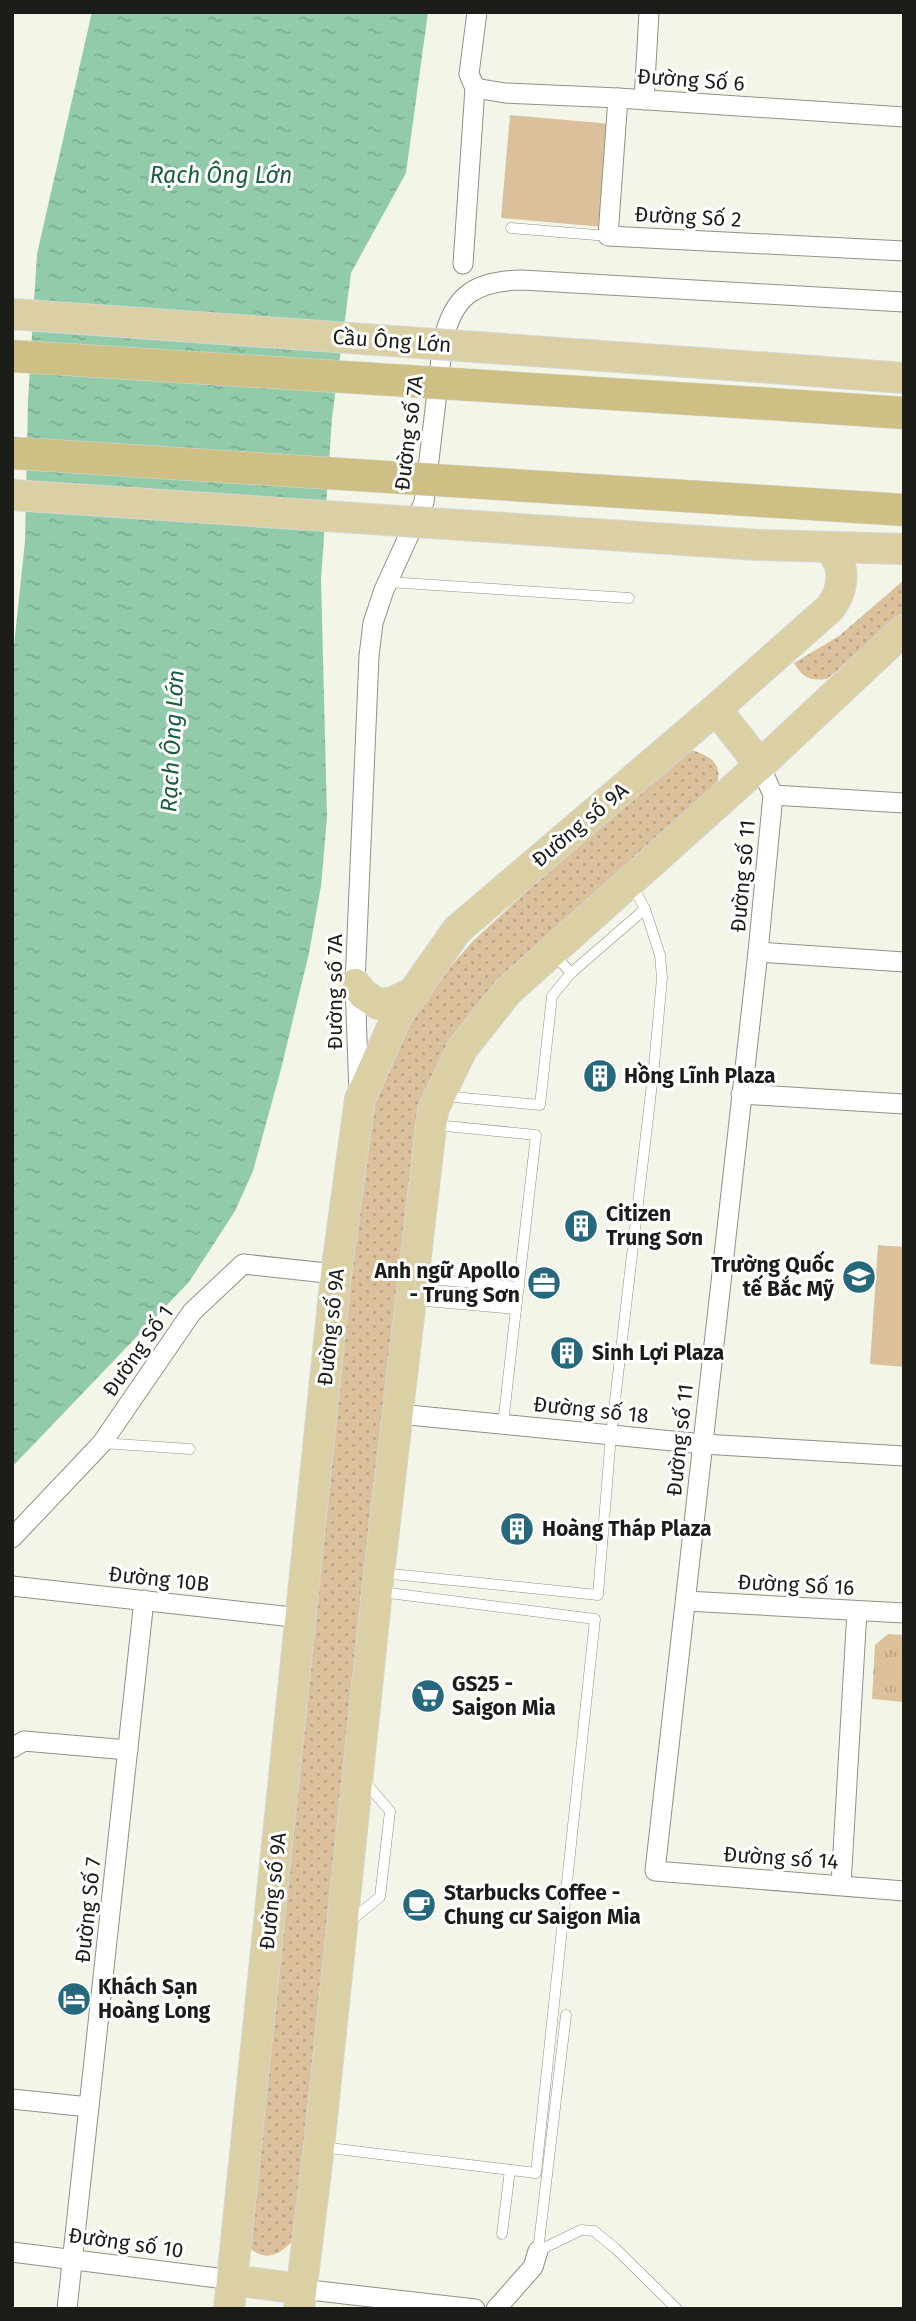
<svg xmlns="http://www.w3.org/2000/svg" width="916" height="2321" viewBox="0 0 916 2321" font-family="'Fira Sans',sans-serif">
<defs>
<pattern id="grass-tufts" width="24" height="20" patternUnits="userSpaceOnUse" patternTransform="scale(1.75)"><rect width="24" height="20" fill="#dbc19b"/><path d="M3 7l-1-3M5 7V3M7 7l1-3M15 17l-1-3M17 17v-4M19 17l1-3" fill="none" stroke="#bba585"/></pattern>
<pattern id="park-dots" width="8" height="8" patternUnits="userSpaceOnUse" patternTransform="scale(1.75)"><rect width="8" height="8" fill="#dbc19b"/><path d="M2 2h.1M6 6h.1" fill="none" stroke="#bba585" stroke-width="1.8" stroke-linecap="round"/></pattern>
<pattern id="water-ripples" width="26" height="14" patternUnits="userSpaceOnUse" patternTransform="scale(1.75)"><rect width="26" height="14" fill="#91cba9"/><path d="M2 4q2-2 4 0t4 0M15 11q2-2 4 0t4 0" fill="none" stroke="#7cae91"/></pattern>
</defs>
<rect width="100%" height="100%" fill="#f2f5e8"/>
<polygon fill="url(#grass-tufts)" points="888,1634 904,1635 904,1702 872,1699 875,1645"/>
<g fill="url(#park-dots)">
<path d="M 904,580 L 904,614 L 827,679 C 810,681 803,678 794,663 L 839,636 Z"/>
<path d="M 691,750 C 715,757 725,767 714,792 L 449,1053 L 297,2236 C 279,2257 263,2265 243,2241 L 292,1766 L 372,1103 L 390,1058 L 416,1014 L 442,976 L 473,941 L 675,754 Z"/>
</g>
<g fill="#dbc19b">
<polygon points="510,115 611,124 603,227 501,218"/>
<polygon points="878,1245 904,1247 904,1367 870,1364"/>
</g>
<polygon fill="url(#water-ripples)" points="92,12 428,12 406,173 351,273 332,418 321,580 327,817 321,886 309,953 281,1069 253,1171 235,1211 189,1282 12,1467 12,665 25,541 28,400 37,254"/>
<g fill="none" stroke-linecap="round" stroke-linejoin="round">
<g stroke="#909286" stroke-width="11">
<g id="service">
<polyline points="511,228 608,236"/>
<polyline points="388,582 629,598"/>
<polyline points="553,953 571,973"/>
<polyline points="443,1096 540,1105 552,996 571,973 645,909 632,885"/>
<polyline points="436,1125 536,1135 516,1309"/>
<polyline points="418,1278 519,1287"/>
<polyline points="415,1300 516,1309 503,1424"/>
<polyline points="102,1443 190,1449"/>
<polyline points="382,1573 598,1595 611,1435 654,1066 662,978 660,955 645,909"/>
<polyline points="350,1921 380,1897 390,1811 365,1782"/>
<polyline points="321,2147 536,2173 595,1619 381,1592"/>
<polyline points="502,2234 510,2170"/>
<polyline points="538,2251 566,2015"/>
<polyline points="538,2251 581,2230 594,2231 615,2248 677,2309"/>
</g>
</g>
<g stroke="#909286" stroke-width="21">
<g id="minor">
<polyline points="475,88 505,93 618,98 904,117"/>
<polyline points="618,98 608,236 904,251"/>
<polyline points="644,100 649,12"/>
<polyline points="463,264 475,88 469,74 477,12"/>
<polyline points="760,765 773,795 758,952 655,1871 904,1891"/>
<polyline points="773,795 904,803"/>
<polyline points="758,952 904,962"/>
<path d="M 359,1093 L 355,984 L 369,656 L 373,623 L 384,590 L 424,502 L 443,342 C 453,295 475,281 522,280 L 904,302"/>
<polyline points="741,1094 904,1104"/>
<polyline points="399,1414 703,1444 904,1456"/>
<polyline points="12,1538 102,1443 192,1312 243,1264 336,1274"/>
<polyline points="12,1586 301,1618"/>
<polyline points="686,1601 904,1613"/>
<polyline points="12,1748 24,1741 128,1750"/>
<polyline points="841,1885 857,1611"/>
<polyline points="12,2099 89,2107"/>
<polyline points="12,2252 233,2280"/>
<polyline points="301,2289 475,2309"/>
<polyline points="67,2309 144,1600"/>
<polyline points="496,2309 533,2267 538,2251"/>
</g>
</g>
<g stroke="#d6d6d6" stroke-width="32">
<g id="primary">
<polyline points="772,368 904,378"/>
<polyline points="759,545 904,549"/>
<polyline points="716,709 760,765"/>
<polyline points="355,984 363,994 378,1004 393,1002 414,992"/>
<polyline points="233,2280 301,2289"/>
<path d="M 229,2309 L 336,1274 L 360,1099 L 398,1014 L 457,930 L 716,709 L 830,608 C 844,590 847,564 828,548"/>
<polyline points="299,2309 319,2147 377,1591 433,1110 462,1049 508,991 760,765 904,630"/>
</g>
</g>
<g stroke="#d6d6d6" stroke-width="33">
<g id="trunk">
<polyline points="770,404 904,413"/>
<polyline points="763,501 904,510"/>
</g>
</g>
<use href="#service" stroke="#fff" stroke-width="10"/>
<use href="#minor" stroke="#fff" stroke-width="19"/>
<use href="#primary" stroke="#dad0a3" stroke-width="30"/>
<use href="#trunk" stroke="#cec084" stroke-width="32"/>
<g stroke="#d6d6d6" stroke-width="32" stroke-linecap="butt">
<g id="primary-bridge">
<polyline points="12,314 772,368"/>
<polyline points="12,495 759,545"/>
</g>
</g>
<g stroke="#d6d6d6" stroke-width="33" stroke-linecap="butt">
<g id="trunk-bridge">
<polyline points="12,356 770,404"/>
<polyline points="12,453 763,501"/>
</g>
</g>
<use href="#primary-bridge" stroke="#dad0a3" stroke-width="30"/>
<use href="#trunk-bridge" stroke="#cec084" stroke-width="32"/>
</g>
<defs>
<g id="building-disc" transform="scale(1.75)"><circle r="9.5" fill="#27697c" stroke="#fff"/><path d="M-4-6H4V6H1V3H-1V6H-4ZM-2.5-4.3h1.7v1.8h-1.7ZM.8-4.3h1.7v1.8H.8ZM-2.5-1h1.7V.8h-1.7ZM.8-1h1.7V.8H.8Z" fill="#fff"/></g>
<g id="school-disc" transform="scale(1.75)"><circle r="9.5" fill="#27697c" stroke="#fff"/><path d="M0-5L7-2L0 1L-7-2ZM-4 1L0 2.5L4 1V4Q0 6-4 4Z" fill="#fff"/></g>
<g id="office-disc" transform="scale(1.75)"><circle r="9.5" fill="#27697c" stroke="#fff"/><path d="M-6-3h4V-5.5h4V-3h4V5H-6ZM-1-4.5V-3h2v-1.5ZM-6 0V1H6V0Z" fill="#fff"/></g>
<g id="supermarket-disc" transform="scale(1.75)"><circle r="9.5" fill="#27697c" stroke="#fff"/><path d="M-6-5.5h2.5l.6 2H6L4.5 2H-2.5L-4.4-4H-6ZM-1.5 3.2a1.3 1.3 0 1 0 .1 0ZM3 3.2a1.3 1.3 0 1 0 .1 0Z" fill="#fff"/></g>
<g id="cafe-disc" transform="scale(1.75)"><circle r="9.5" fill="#27697c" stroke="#fff"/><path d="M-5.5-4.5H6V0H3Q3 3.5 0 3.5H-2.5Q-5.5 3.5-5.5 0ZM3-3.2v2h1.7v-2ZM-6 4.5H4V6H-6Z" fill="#fff"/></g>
<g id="hotel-disc" transform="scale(1.75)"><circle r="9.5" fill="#27697c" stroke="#fff"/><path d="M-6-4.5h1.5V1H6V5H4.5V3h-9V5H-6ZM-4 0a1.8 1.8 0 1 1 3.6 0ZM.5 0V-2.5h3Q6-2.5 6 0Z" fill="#fff"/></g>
</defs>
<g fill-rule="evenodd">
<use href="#building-disc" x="600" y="1076"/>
<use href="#building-disc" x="581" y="1226"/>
<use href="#school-disc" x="859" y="1277"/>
<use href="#office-disc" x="544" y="1283"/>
<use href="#building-disc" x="567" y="1353"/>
<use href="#building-disc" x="517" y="1529"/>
<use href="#supermarket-disc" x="428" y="1696"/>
<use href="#cafe-disc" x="419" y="1905"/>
<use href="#hotel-disc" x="74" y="1999"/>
</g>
<g text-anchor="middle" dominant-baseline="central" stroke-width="6" stroke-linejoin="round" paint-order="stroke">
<g font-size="21" fill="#1c1d19" stroke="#fff">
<text transform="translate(691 80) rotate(4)">Đường Số 6</text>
<text transform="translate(688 217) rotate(3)">Đường Số 2</text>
<text transform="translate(392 341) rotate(4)">Cầu Ông Lớn</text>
<text transform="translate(409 433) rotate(-83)">Đường số 7A</text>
<text transform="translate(580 825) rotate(-40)">Đường số 9A</text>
<text transform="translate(743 876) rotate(-85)">Đường số 11</text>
<text transform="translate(335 992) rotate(-90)">Đường số 7A</text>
<text transform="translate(331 1327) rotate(-84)">Đường số 9A</text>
<text transform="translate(138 1351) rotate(-55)">Đường Số 1</text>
<text transform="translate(591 1410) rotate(6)">Đường số 18</text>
<text transform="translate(680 1440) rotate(-84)">Đường số 11</text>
<text transform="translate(159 1579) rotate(6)">Đường 10B</text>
<text transform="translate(796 1585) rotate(3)">Đường Số 16</text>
<text transform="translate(781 1858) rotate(4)">Đường số 14</text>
<text transform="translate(273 1891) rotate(-84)">Đường số 9A</text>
<text transform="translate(88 1910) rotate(-84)">Đường Số 7</text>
<text transform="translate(126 2243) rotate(8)">Đường số 10</text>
</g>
<g font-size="21" font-weight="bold" fill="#1c1d19" stroke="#fff" text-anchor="start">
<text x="624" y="1076">Hồng Lĩnh Plaza</text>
<text x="606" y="1214">Citizen<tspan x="606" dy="24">Trung Sơn</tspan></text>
<text x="834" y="1265" text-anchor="end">Trường Quốc<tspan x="834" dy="24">tế Bắc Mỹ</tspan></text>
<text x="520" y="1271" text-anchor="end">Anh ngữ Apollo<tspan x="520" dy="24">- Trung Sơn</tspan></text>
<text x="592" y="1353">Sinh Lợi Plaza</text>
<text x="542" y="1529">Hoàng Tháp Plaza</text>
<text x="452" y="1684">GS25 -<tspan x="452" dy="24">Saigon Mia</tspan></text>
<text x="444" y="1893">Starbucks Coffee -<tspan x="444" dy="24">Chung cư Saigon Mia</tspan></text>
<text x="98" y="1987">Khách Sạn<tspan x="98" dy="24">Hoàng Long</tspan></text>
</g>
<g font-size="23" font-style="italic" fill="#195d3d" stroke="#fff">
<text x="221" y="175">Rạch Ông Lớn</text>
<text transform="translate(172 741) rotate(-87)">Rạch Ông Lớn</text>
</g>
</g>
<rect width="916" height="2321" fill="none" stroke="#1c1d19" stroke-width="28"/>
</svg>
